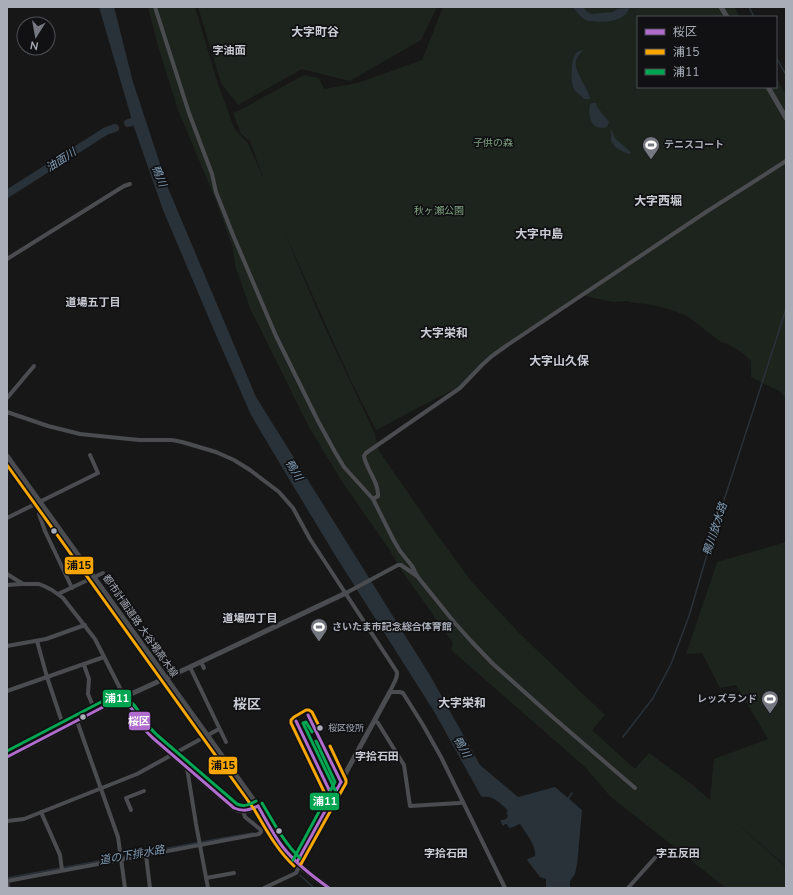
<svg xmlns="http://www.w3.org/2000/svg" width="793" height="895" viewBox="0 0 793 895" font-family="'Nunito Sans','Noto Sans JP',sans-serif">
<rect width="100%" height="100%" fill="#171717"/>
<g fill="#1d241e">
<path d="M 148,7 L 195,7 L 217,81 L 234,128 L 248,143 L 264,180 L 250,141 L 241,134 L 233,113 L 240,110 L 304,75 L 319,78 L 324,89 L 358,83 L 422,60 L 443,7 L 734,7 L 740,17 L 638,17 L 638,87 L 776,87 L 776,78 L 786,95 L 786,399 L 781,392 L 751,377 L 751,361 C 743,353 733,345 721,342 L 687,316 L 669,309 L 647,304 L 635,303 L 627,301 L 613,302 L 580,295 L 493,354 L 458,387 L 376,430 L 352,383 L 324,321 L 284,231 L 320,317 L 374,432 L 379,451 L 433,529 L 472,582 L 519,633 L 605,715 L 592,730 L 635,769 L 649,753 L 694,786 L 710,800 L 714,759 L 768,739 L 736,685 L 720,688 L 702,653 L 686,654 L 717,562 L 786,542 L 786,866 L 729,817 L 786,867 L 786,888 L 726,888 L 610,796 L 585,767 L 451,650 L 453,643 L 402,571 L 389,549 L 341,480 L 309,427 L 249,306 L 235,265 L 233,248 L 215,198 L 178,110 L 158,46 Z"/>
<polygon points="198,7 437,7 421,40 350,81 302,69 238,105 221,83"/>
</g>
<g fill="#2a3239">
<path d="M 99,7 L 114,7 L 133,82 L 168,188 L 256,397 L 431,677 L 480,765 L 518,797 L 555,787 L 582,810 L 577,865 L 575,874 L 570,881 L 570,888 L 546,888 L 546,879 L 540,877 L 527,860 L 530,858 L 535,856 C 537,847 525,832 520,824 C 516,825 513,828 509,828 L 507,824 L 505,824 L 503,826 L 501,822 L 501,820 L 504,820 L 507,818 L 508,815 L 506,813 L 508,811 C 502,804 492,795 483,797 L 481,796 L 435,713 L 335,555 L 289,479 L 251,415 L 213,328 L 163,210 L 134,127 Z"/>
<path d="M 573,7 L 583,7 L 586,11 L 591,14 L 613,12 L 618,9 L 629,8 C 628,13 623,17 618,19 C 612,22 590,23 584,19 C 580,16 576,11 573,7 Z"/>
<path d="M 583,50 C 581,53 577,57 576,60 C 573,71 588,87 590,99 L 584,99 C 581,95 575,92 573,87 C 571,80 571,61 575,55 C 576,52 580,51 583,50 Z"/>
<path d="M 593,103 L 596,103 L 597,107 L 609,122 L 607,127 C 591,132 588,116 590,104 Z"/>
<path d="M 610,130 L 612,131 L 615,138 L 619,142 L 631,152 L 629,154 C 623,152 612,147 611,140 C 611,136 612,134 610,130 Z"/>
</g>
<g fill="none" stroke-linecap="round" stroke-linejoin="round">
<g stroke="#2a3239" stroke-width="1.5">
<polyline points="749,7 754,17"/>
<polyline points="776,57 786,75"/>
<polyline points="623,737 653,698 671,664 689,616 713,534 786,309"/>
<polyline points="568,799 572,793"/>
<polyline points="300,875 314,888"/>
<polyline points="7,878 223,838 253,833"/>
</g>
<g stroke="#2a3239" stroke-width="8">
<polyline points="128,123 139,120"/>
<polyline points="7,194 106,131 115,128"/>
</g>
<g stroke="#4b4c50" stroke-width="4">
<polyline points="155,7 189,113 212,174 216,192 233,235 276,336 318,421 335,452 344,467 373,499"/>
<polyline points="7,259 124,186 130,184"/>
<polyline points="7,398 34,366"/>
<path d="M 7,412 L 48,426 L 80,434 L 139,440 L 172,440 L 182,442 L 216,452 L 234,460 L 250,470 L 279,492 L 293,508 L 310,539 L 397,672 C 398,679 392,685 390,692 L 400,692 L 403,693 L 423,725 L 441,757 L 505,888"/>
<polyline points="45,510 39,514 45,531 72,588"/>
<polyline points="7,518 98,473 90,455"/>
<polyline points="7,574 23,584 39,584 44,586 52,590 63,598 95,639 125,698"/>
<polyline points="417,576 454,622 471,641 492,663 548,713 635,788"/>
<polyline points="7,585 22,584"/>
<path d="M 346,593 L 398,565 L 401,565 L 417,576 L 412,566 L 400,551 L 393,539 L 373,499 L 378,496 C 379,482 366,469 364,456 L 366,453 L 460,388 L 482,365 L 492,356 L 506,346 L 706,212 L 786,161"/>
<polyline points="58,594 103,573"/>
<polyline points="37,641 47,677 64,728"/>
<polyline points="7,646 46,639 85,625"/>
<polyline points="201,662 204,668"/>
<polyline points="84,665 89,679 88,694 95,711"/>
<polyline points="190,667 226,742"/>
<polyline points="7,691 104,657"/>
<polyline points="77,721 118,837 125,888"/>
<polyline points="375,721 378,723 404,765 410,806 459,803 463,802"/>
<polyline points="187,768 196,824 208,888"/>
<polyline points="131,810 126,798 144,791"/>
<polyline points="41,812 60,855 62,870"/>
<polyline points="7,821 24,819 137,774 219,729"/>
<polyline points="146,855 150,888"/>
<polyline points="206,878 234,873"/>
<polyline points="7,881 259,834 261,832 261,830 245,817 243,810"/>
<polyline points="7,881 8,888"/>
<polyline points="264,888 296,873 298,869 297,863"/>
<polyline points="628,888 661,851"/>
</g>
<g stroke="#4b4c50" stroke-width="5">
<polyline points="721,7 727,17"/>
<polyline points="768,87 786,118"/>
<polyline points="7,456 258,806"/>
<polyline points="123,702 125,698 131,694 190,667 346,593"/>
<polyline points="297,862 390,692"/>
</g>
<path stroke="#4d4f52" stroke-width="6" d="M 7,757 L 105,706 C 131,696 131,709 143,727 C 146,731 150,735 154,739 L 234,808 C 242,813 250,810 258,806 C 267,821 275,838 286,851 C 298,866 314,877 329,888"/>
<g stroke="#111113" stroke-width="6">
<g id="bus-1">
<polyline points="308,715 341,782"/>
<polyline points="296,721 333,798"/>
<path d="M 7,757 L 105,706 C 110,704 115,702 120,703 C 133,703 137,719 143,727 C 146,732 150,735 154,739 L 234,808 C 243,812 250,810 258,806"/>
<path d="M 258,806 C 266,820 273,834 282,846 C 295,863 312,876 329,888"/>
<polyline points="297,862 341,782"/>
</g>
</g>
<g stroke="#111113" stroke-width="6">
<g id="bus-2">
<path d="M 7,465 L 254,809 C 266,829 276,849 294,866"/>
<polyline points="320,728 312,712 309,710 306,710 294,717 291,720 291,723 328,800"/>
<polyline points="301,864 346,783 346,780 330,746"/>
</g>
</g>
<g stroke="#111113" stroke-width="6">
<g id="bus-3">
<polyline points="312,732 306,722 303,723 338,796"/>
<path d="M 7,751 L 103,701 C 132,692 132,703 147,724 C 150,728 154,732 157,735 L 237,804 C 244,807 249,805 256,801"/>
<path d="M 262,803 C 274,823 284,843 300,858"/>
<polyline points="293,860 335,782 316,741"/>
</g>
</g>
<use href="#bus-1" stroke="#b06ccc" stroke-width="3"/>
<use href="#bus-2" stroke="#f7a600" stroke-width="3"/>
<use href="#bus-3" stroke="#00a651" stroke-width="3"/>
</g>
<defs>
<g id="stadium-pin" transform="scale(0.9)"><path d="M0 17L-7.5 6A9.5 9.5 0 1 1 7.5 6Z" fill="#757880" stroke="#111113"/><path d="M0-5a6.5 5 0 1 0 0 10a6.5 5 0 1 0 0-10ZM-3.5-1.8h7v3.6h-7Z" fill="#fff"/></g>
</defs>
<g fill-rule="evenodd">
<use href="#stadium-pin" x="651" y="145"/>
<use href="#stadium-pin" x="319" y="627"/>
<use href="#stadium-pin" x="770" y="699"/>
</g>
<g fill="#a8adb8" stroke="#111113" stroke-width="1.5">
<circle cx="54" cy="531" r="3.5"/>
<circle cx="83" cy="717" r="3.5"/>
<circle cx="320" cy="728" r="3.5"/>
<circle cx="279" cy="831" r="3.5"/>
</g>
<g text-anchor="middle" dominant-baseline="central" stroke-width="3.5" stroke-linejoin="round" paint-order="stroke">
<g font-size="9" fill="#a8adb8" stroke="#111113" text-anchor="start">
<text x="328" y="728">桜区役所</text>
</g>
<g font-size="10" fill="#7fa381" stroke="#111113">
<text x="493" y="143">子供の森</text>
<text x="439" y="211">秋ヶ瀬公園</text>
</g>
<g font-size="10" font-weight="bold" fill="#a8adb8" stroke="#111113" text-anchor="start">
<text x="664" y="145">テニスコート</text>
<text x="332" y="627">さいたま市記念総合体育館</text>
<text x="757" y="699" text-anchor="end">レッズランド</text>
</g>
<g font-size="10" fill="#a8adb8" stroke="#111113">
<text transform="translate(140 626) rotate(55)">都市計画道路 大谷場高木線</text>
</g>
<g font-size="11" font-weight="bold" fill="#c9ccd4" stroke="#111113">
<text x="229" y="50">字油面</text>
<text x="93" y="302">道場五丁目</text>
<text x="250" y="618">道場四丁目</text>
<text x="377" y="756">字拾石田</text>
<text x="446" y="853">字拾石田</text>
<text x="678" y="853">字五反田</text>
</g>
<g font-size="11" font-style="italic" fill="#7f9bb3" stroke="#111113">
<text transform="translate(61 160) rotate(-33)">油面川</text>
<text transform="translate(159 176) rotate(68)">鴨川</text>
<text transform="translate(294 470) rotate(59)">鴨川</text>
<text transform="translate(715 529) rotate(-72)">鴨川放水路</text>
<text transform="translate(462 747) rotate(61)">鴨川</text>
<text transform="translate(132 855) rotate(-10)">道の下排水路</text>
</g>
<g font-size="12" font-weight="bold" fill="#c9ccd4" stroke="#111113">
<text x="315" y="32">大字町谷</text>
<text x="658" y="201">大字西堀</text>
<text x="539" y="234">大字中島</text>
<text x="444" y="333">大字栄和</text>
<text x="559" y="361">大字山久保</text>
<text x="462" y="703">大字栄和</text>
</g>
<g font-size="14" font-weight="bold" fill="#c9ccd4" stroke="#111113">
<text x="247" y="704">桜区</text>
</g>
</g>
<g stroke="#111113" stroke-width="1.5">
<rect x="64" y="556" width="30" height="19" rx="4" fill="#f7a600"/>
<rect x="102" y="689" width="30" height="19" rx="4" fill="#00a651"/>
<rect x="128" y="711" width="23" height="20" rx="4" fill="#b06ccc"/>
<rect x="208" y="756" width="30" height="19" rx="4" fill="#f7a600"/>
<rect x="309" y="792" width="31" height="19" rx="4" fill="#00a651"/>
</g>
<g font-size="11" text-anchor="middle" font-weight="bold" fill="#fff">
<text x="117" y="702">浦11</text>
<text x="139" y="725">桜区</text>
<text x="325" y="805">浦11</text>
</g>
<g font-size="11" text-anchor="middle" font-weight="bold" fill="#111">
<text x="79" y="569">浦15</text>
<text x="223" y="769">浦15</text>
</g>
<rect width="793" height="895" fill="none" stroke="#a8adb8" stroke-width="16"/>
<rect x="637" y="16" width="140" height="72" fill="#111113" stroke="#4d4f55"/>
<rect x="645" y="29" width="20" height="6" fill="#b06ccc" stroke="#4d4f55"/>
<text x="673" y="36" font-size="12" fill="#a8adb8">桜区</text>
<rect x="645" y="49" width="20" height="6" fill="#f7a600" stroke="#4d4f55"/>
<text x="673" y="56" font-size="12" fill="#a8adb8">浦15</text>
<rect x="645" y="69" width="20" height="6" fill="#00a651" stroke="#4d4f55"/>
<text x="673" y="76" font-size="12" fill="#a8adb8">浦11</text>
<g transform="translate(36 36) rotate(191)"><circle r="19" fill="#111113" stroke="#4d4f55"/>
<path d="M0-3L7 15L0 10L-7 15Z" fill="#757880"/>
<text y="-6" font-size="11" font-weight="bold" text-anchor="middle" fill="#a8adb8">N</text>
</g>
</svg>
